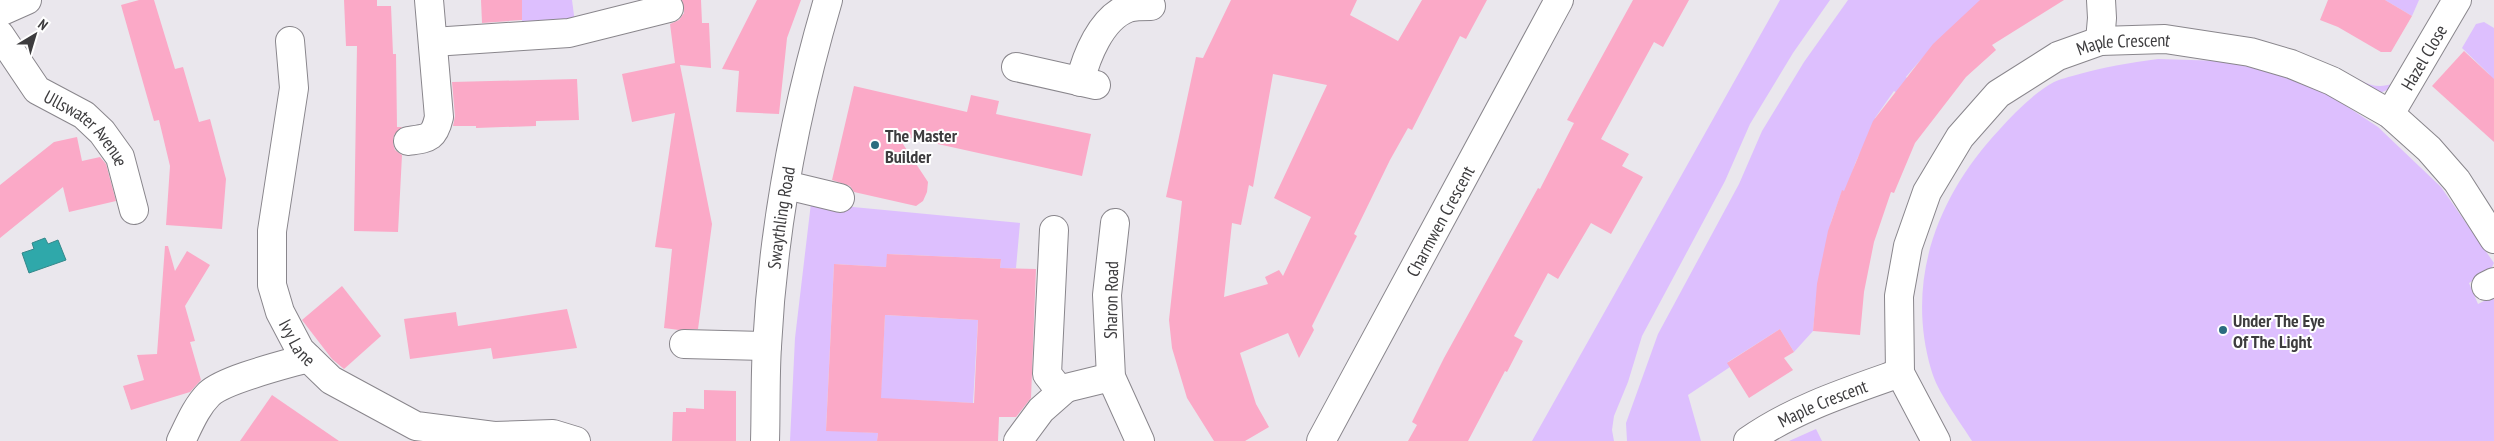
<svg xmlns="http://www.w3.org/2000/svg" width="2494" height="441" viewBox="0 0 2494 441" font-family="'PT Sans Narrow',sans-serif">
<rect width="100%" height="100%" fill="#eae7ed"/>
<g fill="#ddbffe">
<polygon points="522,0 572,0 575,23 522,25"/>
<polygon points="1780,0 1830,0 1793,53 1750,124 1725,181 1642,336 1628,382 1614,416 1612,430 1614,441 1532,441"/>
<path d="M 1848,0 L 1987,0 C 1955,22 1931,47 1906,77 L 1911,82 L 1901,96 L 1894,91 L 1875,118 L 1882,123 C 1862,146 1852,162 1849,192 L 1842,191 L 1831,222 L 1816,299 L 1813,331 L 1794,352 L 1780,329 L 1728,362 L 1730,367 L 1688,395 L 1701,441 L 1627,441 L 1626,423 L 1658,334 L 1739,184 L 1762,131 L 1804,62 Z"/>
<polygon points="2385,0 2419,0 2412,16"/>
<polygon points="2484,22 2494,28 2494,85 2489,74 2462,48 2476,24"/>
<path d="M 2158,59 L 2223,61 L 2271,72 L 2328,94 L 2378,127 L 2441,187 L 2494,263 L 2490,271 L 2469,283 L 2478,304 L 2494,296 L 2494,441 L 1972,441 C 1959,420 1937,392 1931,369 C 1905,279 1938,195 2000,129 C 2015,112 2034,93 2054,82 C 2060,79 2069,77 2076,75 C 2103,67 2129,63 2158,59 Z"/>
<path d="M 2342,70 C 2359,79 2374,92 2393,83 L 2396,86 L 2380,93 L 2340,77 Z"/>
<polygon points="811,203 1020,223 1016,268 1000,268 1001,259 888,254 886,267 834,264 826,430 878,433 877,441 790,441 795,338"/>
<polygon points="885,315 978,320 973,403 912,400 880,407"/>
<polygon points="1816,429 1822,441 1789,441"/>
</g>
<polygon fill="#2fa8aa" stroke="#33888a" points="45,238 48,244 58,240 66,260 29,273 22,253 34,249 32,243"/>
<g fill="#fba9c7" fill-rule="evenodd">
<polygon points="139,0 154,0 175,69 183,67 199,122 210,119 226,179 222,229 166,225 170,166 159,120 154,121 121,5"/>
<polygon points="344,0 377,0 377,6 391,6 393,54 396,54 397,127 402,127 394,135 393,143 395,150 402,155 398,232 354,231 357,46 346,46"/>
<polygon points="481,0 522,0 522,20 482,23"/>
<polygon points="682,0 701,0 702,23 709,23 711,68 680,65 712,224 698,329 679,330 664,328 672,249 655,247 675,113 632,122 622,74 675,63 670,24 679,20 684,13"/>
<polygon points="757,0 801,0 787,38 779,114 736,112 739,71 722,69"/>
<path d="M 1231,0 L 1357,0 L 1350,15 L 1398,41 L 1422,0 L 1487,0 L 1466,39 L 1460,36 L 1412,130 L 1408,128 L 1390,160 L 1354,234 L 1357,236 L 1312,326 L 1314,330 L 1299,358 L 1288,333 L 1240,353 L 1256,404 L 1269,427 L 1245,441 L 1214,441 L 1187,398 L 1172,348 L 1169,320 L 1182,201 L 1166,197 L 1196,57 L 1203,58 ZM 1273,74 L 1327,85 L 1274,198 L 1311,217 L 1283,276 L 1279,270 L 1265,277 L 1268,284 L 1224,297 L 1232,223 L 1241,225 L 1249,185 L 1253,187 Z"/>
<polygon points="1633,0 1689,0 1663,47 1654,42 1601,139 1629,154 1622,166 1643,177 1611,234 1591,223 1558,279 1548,273 1514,336 1523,341 1507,372 1505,371 1468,441 1408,441 1417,425 1412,422 1444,358 1538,188 1540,189 1574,123 1567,120"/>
<polygon points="1980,0 2064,0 1992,45 1996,50 1966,77 1915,143 1894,193 1891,192 1874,242 1864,292 1860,335 1813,331 1817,284 1828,231 1842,190 1844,191 1873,121 1933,44"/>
<polygon points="2328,0 2385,0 2412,16 2391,52 2381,52 2338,27 2320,20"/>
<polygon points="2464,51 2494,79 2494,142 2432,86"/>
<polygon points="577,79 579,120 536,121 536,126 476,128 476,126 453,126 455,116 452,82"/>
<polygon points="854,86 967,112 971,95 999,101 996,114 1091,134 1082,176 897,135 928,182 927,192 923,201 916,206 854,192 850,186 832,180"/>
<polygon points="77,137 82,161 100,157 106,164 116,201 69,212 63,187 0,238 0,185 54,142"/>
<polygon points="165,246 168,246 175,271 187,251 210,265 185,306 195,341 190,342 201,380 190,392 131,410 123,386 144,380 137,355 157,354"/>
<path d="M 887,254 L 1001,259 L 1000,268 L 1036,269 L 1031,398 L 1016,417 L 999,417 L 998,441 L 877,441 L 878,433 L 826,431 L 834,264 L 886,267 ZM 885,315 L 978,320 L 974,403 L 881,398 Z"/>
<polygon points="342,286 381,336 344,369 332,359 302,320"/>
<polygon points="567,309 577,348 493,359 491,348 410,359 404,319 456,312 458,326"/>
<polygon points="1780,329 1794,352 1784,358 1793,370 1749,398 1727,363"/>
<polygon points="704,390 736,391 736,441 672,441 673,412 686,412 686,408 704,409"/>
<polygon points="272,395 339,441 240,441"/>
</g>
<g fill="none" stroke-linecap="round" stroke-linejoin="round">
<g stroke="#89868c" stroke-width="30">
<g id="minor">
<polyline points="0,12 27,0"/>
<path id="s1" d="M 0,35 L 37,90 L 84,115 L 102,132 L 120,157 L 134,210"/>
<path id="s2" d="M 290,41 L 294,88 L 272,231 L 272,285 L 280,312 L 300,350 L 331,380 L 416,426 L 494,436 L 553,434 L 576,441"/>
<polyline points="2100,41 2102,18 2101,0"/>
<polyline points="433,42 569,33 669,8"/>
<polyline points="1016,67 1096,85"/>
<path d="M 1080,82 C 1086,57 1101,18 1128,8 C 1134,6 1144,6 1151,6"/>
<path id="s3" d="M 2390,114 L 2457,0"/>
<path d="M 408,141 C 428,138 434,139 439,117 L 429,0"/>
<polyline points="786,185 840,198"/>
<polyline points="1115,223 1107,295 1111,377 1140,441"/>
<polyline points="2486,286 2494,282"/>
<polyline points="684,344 767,346"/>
<polyline points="1066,388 1111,377"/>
<path d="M 181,441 C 189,425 196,407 209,394 C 225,379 284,365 308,358"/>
<polyline points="1018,441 1041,410 1066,388 1058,388 1047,374 1054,230"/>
<path id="s4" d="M 1321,441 L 1559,0"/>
<path id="s5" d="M 1748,441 C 1793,409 1849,391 1900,373"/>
<path id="s6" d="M 1936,441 L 1900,373 L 1899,296 L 1908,246 L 1927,192 L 1960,137 L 1998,94 L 2058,56 L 2100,41 L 2165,39 L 2250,52 L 2291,64 L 2332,81 L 2390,114 L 2429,149 L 2457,181 L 2494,239"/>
</g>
</g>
<g stroke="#89868c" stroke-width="30">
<g id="major">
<path id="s7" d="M 765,441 C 766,409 765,378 767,346 C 773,229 795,112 828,0"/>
</g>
</g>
<use href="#minor" stroke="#fff" stroke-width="28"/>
<use href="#major" stroke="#fff" stroke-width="28"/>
</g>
<g fill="#2a6c7f" stroke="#fff" stroke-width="2">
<circle cx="875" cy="145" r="5"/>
<circle cx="2223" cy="330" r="5"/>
</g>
<g text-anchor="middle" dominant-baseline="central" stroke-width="4" stroke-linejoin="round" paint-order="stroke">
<g font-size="18" fill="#3d3c3e" stroke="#fff">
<text stroke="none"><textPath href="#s6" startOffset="522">Maple Crescent</textPath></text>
<text stroke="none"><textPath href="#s3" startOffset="66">Hazel Close</textPath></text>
<text stroke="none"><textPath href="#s1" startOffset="130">Ullswater Avenue</textPath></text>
<text stroke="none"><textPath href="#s7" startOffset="224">Swaythling Road</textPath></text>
<text stroke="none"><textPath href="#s4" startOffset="250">Charmwen Crescent</textPath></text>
<text transform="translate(1111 300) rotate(-89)">Sharon Road</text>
<text stroke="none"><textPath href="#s2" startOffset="309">Ivy Lane</textPath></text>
<text stroke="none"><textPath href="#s5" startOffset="84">Maple Crescent</textPath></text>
</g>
<g font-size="18" font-weight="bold" fill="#3d3c3e" stroke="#fff" text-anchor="start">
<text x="885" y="135">The Master<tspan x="885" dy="21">Builder</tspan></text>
<text x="2233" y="320">Under The Eye<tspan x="2233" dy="21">Of The Light</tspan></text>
</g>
</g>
<g transform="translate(35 35) rotate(38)" stroke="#ffffff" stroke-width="4" paint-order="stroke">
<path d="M0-4L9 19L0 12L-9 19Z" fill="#3d3c3e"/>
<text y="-8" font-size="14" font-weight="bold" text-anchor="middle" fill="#3d3c3e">N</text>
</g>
</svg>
